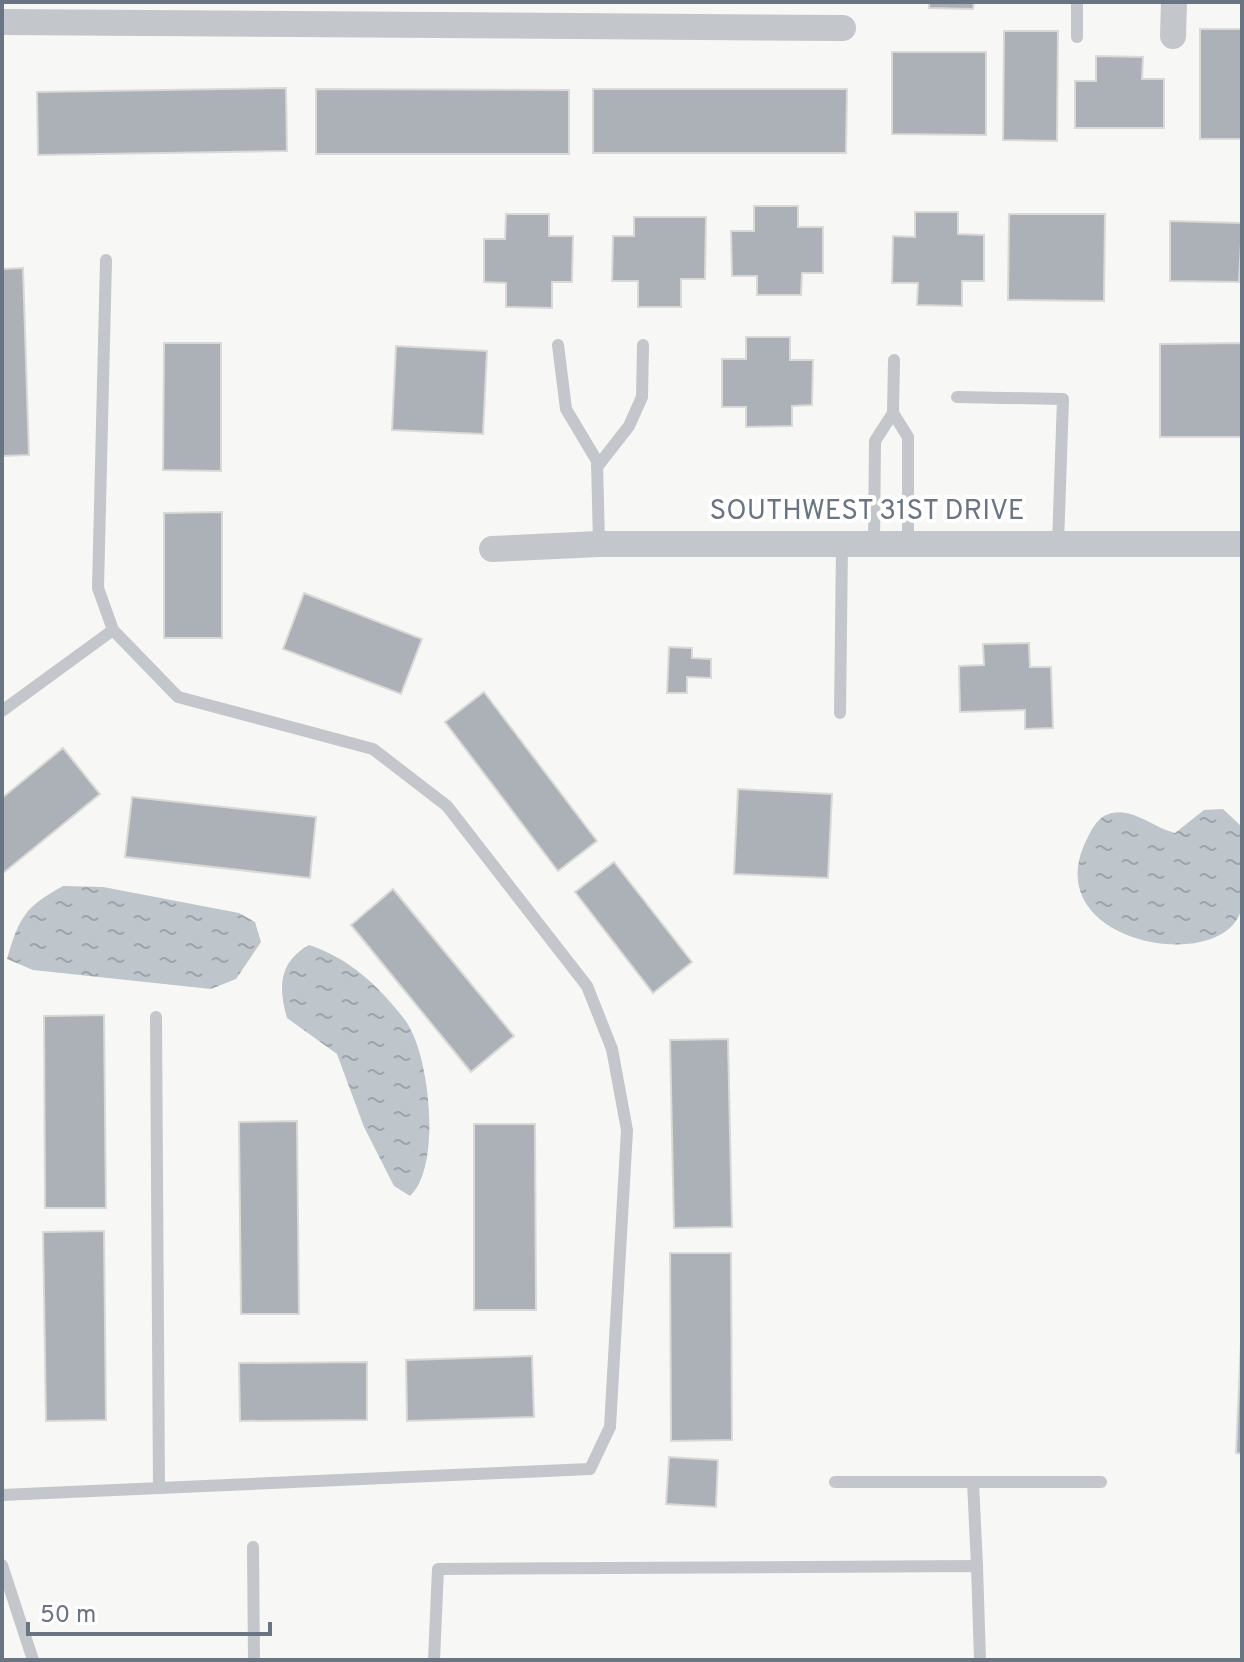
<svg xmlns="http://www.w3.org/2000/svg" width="1244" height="1662" viewBox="0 0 1244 1662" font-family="Overpass,sans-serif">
<defs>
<pattern id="water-ripples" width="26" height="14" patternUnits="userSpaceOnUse" patternTransform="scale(2)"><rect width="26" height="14" fill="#bec5cb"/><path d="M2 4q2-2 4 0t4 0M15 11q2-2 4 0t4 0" fill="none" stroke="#9ea5aa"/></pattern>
</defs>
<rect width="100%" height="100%" fill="#f7f7f5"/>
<g fill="url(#water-ripples)">
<path d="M 1223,809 L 1242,827 C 1242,852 1244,881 1242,906 C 1230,977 1038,946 1085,843 C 1091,831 1097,816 1112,813 C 1133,808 1155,828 1175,833 L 1204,810 Z"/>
<path d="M 63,886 L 103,887 L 239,913 L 255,922 L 261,942 L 236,979 L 211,989 L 33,970 L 7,959 C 19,917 25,907 63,886 Z"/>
<path d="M 309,945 C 349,958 380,987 405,1020 C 430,1053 442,1167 410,1196 L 394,1186 L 364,1127 L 337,1054 L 287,1018 C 278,987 279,962 309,945 Z"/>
</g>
<g fill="#abb1b7" stroke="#d9d9d7" stroke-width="2">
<polygon points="929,2 974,2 973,9 929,8"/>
<rect x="1200" y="29" width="42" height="110"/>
<polygon points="1004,31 1058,31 1057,141 1003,140"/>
<polygon points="892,52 986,52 986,135 892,134"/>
<polygon points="1096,56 1143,57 1142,79 1164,79 1164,128 1075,128 1075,81 1096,81"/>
<polygon points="286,88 287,151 38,155 37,92"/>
<polygon points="316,89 569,90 569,154 316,154"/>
<polygon points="593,89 847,89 846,153 593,153"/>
<polygon points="754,206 798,206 798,227 823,227 823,273 802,273 801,295 757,295 757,276 732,276 731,231 754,231"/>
<polygon points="915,212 958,212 958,234 984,235 984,281 962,281 962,306 917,305 918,283 892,283 893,236 915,237"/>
<polygon points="506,214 549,214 549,236 573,236 572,282 552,282 552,308 506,307 506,283 484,282 484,239 505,239"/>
<polygon points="1009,214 1105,214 1104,301 1008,300"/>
<polygon points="634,217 706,217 705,279 681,279 681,307 638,307 638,281 612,281 613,236 634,236"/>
<polygon points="1170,221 1242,223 1239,282 1170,281"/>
<polygon points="23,268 29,455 2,456 2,269"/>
<polygon points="746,337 790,337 790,360 813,360 812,405 792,406 792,426 746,427 746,407 722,407 722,359 746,359"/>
<polygon points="164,343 221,343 221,471 163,470"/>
<polygon points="1242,343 1242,437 1160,437 1160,344"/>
<polygon points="396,346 487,351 483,434 392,430"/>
<polygon points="222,512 222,638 164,638 164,513"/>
<polygon points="304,593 422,639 401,694 283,649"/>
<polygon points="1029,643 1030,667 1051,667 1053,728 1025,729 1025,710 960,712 959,666 984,665 983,644"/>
<polygon points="669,647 692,648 692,658 711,659 711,678 687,677 687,693 667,693"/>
<polygon points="484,692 597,841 558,871 445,722"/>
<polygon points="63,748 100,794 2,874 2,798"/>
<polygon points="738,789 832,794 828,878 734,874"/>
<polygon points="132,797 316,817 310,878 125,857"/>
<polygon points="614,862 692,962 653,993 575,892"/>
<polygon points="393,889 514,1036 471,1072 351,925"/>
<polygon points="104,1015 106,1208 45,1208 44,1016"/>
<polygon points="728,1039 732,1227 674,1228 670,1040"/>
<polygon points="297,1121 299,1314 241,1314 239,1122"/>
<polygon points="474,1124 535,1124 536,1310 474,1310"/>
<polygon points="104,1231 106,1420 46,1421 43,1232"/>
<polygon points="670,1253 731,1253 732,1440 671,1441"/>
<polygon points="1241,1341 1242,1341 1242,1454 1236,1453"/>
<polygon points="532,1356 534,1417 407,1421 406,1360"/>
<polygon points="367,1362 367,1420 240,1421 239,1363"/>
<polygon points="669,1457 718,1460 716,1507 666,1504"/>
</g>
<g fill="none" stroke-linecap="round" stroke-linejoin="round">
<g stroke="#c3c6ca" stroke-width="12">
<polyline points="1077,2 1077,37"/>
<polyline points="558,345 566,409 597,461 599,544"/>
<polyline points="957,397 1063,399 1058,544"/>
<polyline points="893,413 894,360"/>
<polyline points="597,467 629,426 642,397 643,345"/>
<polyline points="874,544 875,441 893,413 908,437 908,544"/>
<polyline points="2,711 113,630"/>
<polyline points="840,713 842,544"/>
<polyline points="156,1017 159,1488"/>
<polyline points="835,1482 973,1482 977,1566"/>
<polyline points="973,1482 1101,1482"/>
<polyline points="2,1495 590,1469 610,1427 627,1130 612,1049 587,986 447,806 373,749 178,697 113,630 98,588 106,260"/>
<polyline points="253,1547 254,1660"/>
<polyline points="2,1565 33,1660"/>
<polyline points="434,1660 438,1569 977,1566 980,1660"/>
</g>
<g stroke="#c3c6ca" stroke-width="26">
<polyline points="2,22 843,28"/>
<polyline points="1173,36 1174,2"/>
<polyline points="492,549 599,544 1242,544"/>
</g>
</g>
<g text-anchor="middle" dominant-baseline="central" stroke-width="8" stroke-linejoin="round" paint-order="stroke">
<g font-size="28" fill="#697583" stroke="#fff">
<text x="867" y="512">SOUTHWEST 31ST DRIVE</text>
</g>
</g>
<rect width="1244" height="1662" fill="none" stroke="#697583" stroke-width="8"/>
<path d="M28 1622v12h242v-12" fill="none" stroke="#697583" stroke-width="4"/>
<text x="40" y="1622" font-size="24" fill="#697583" stroke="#ffffff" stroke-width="6" paint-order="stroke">50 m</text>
</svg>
